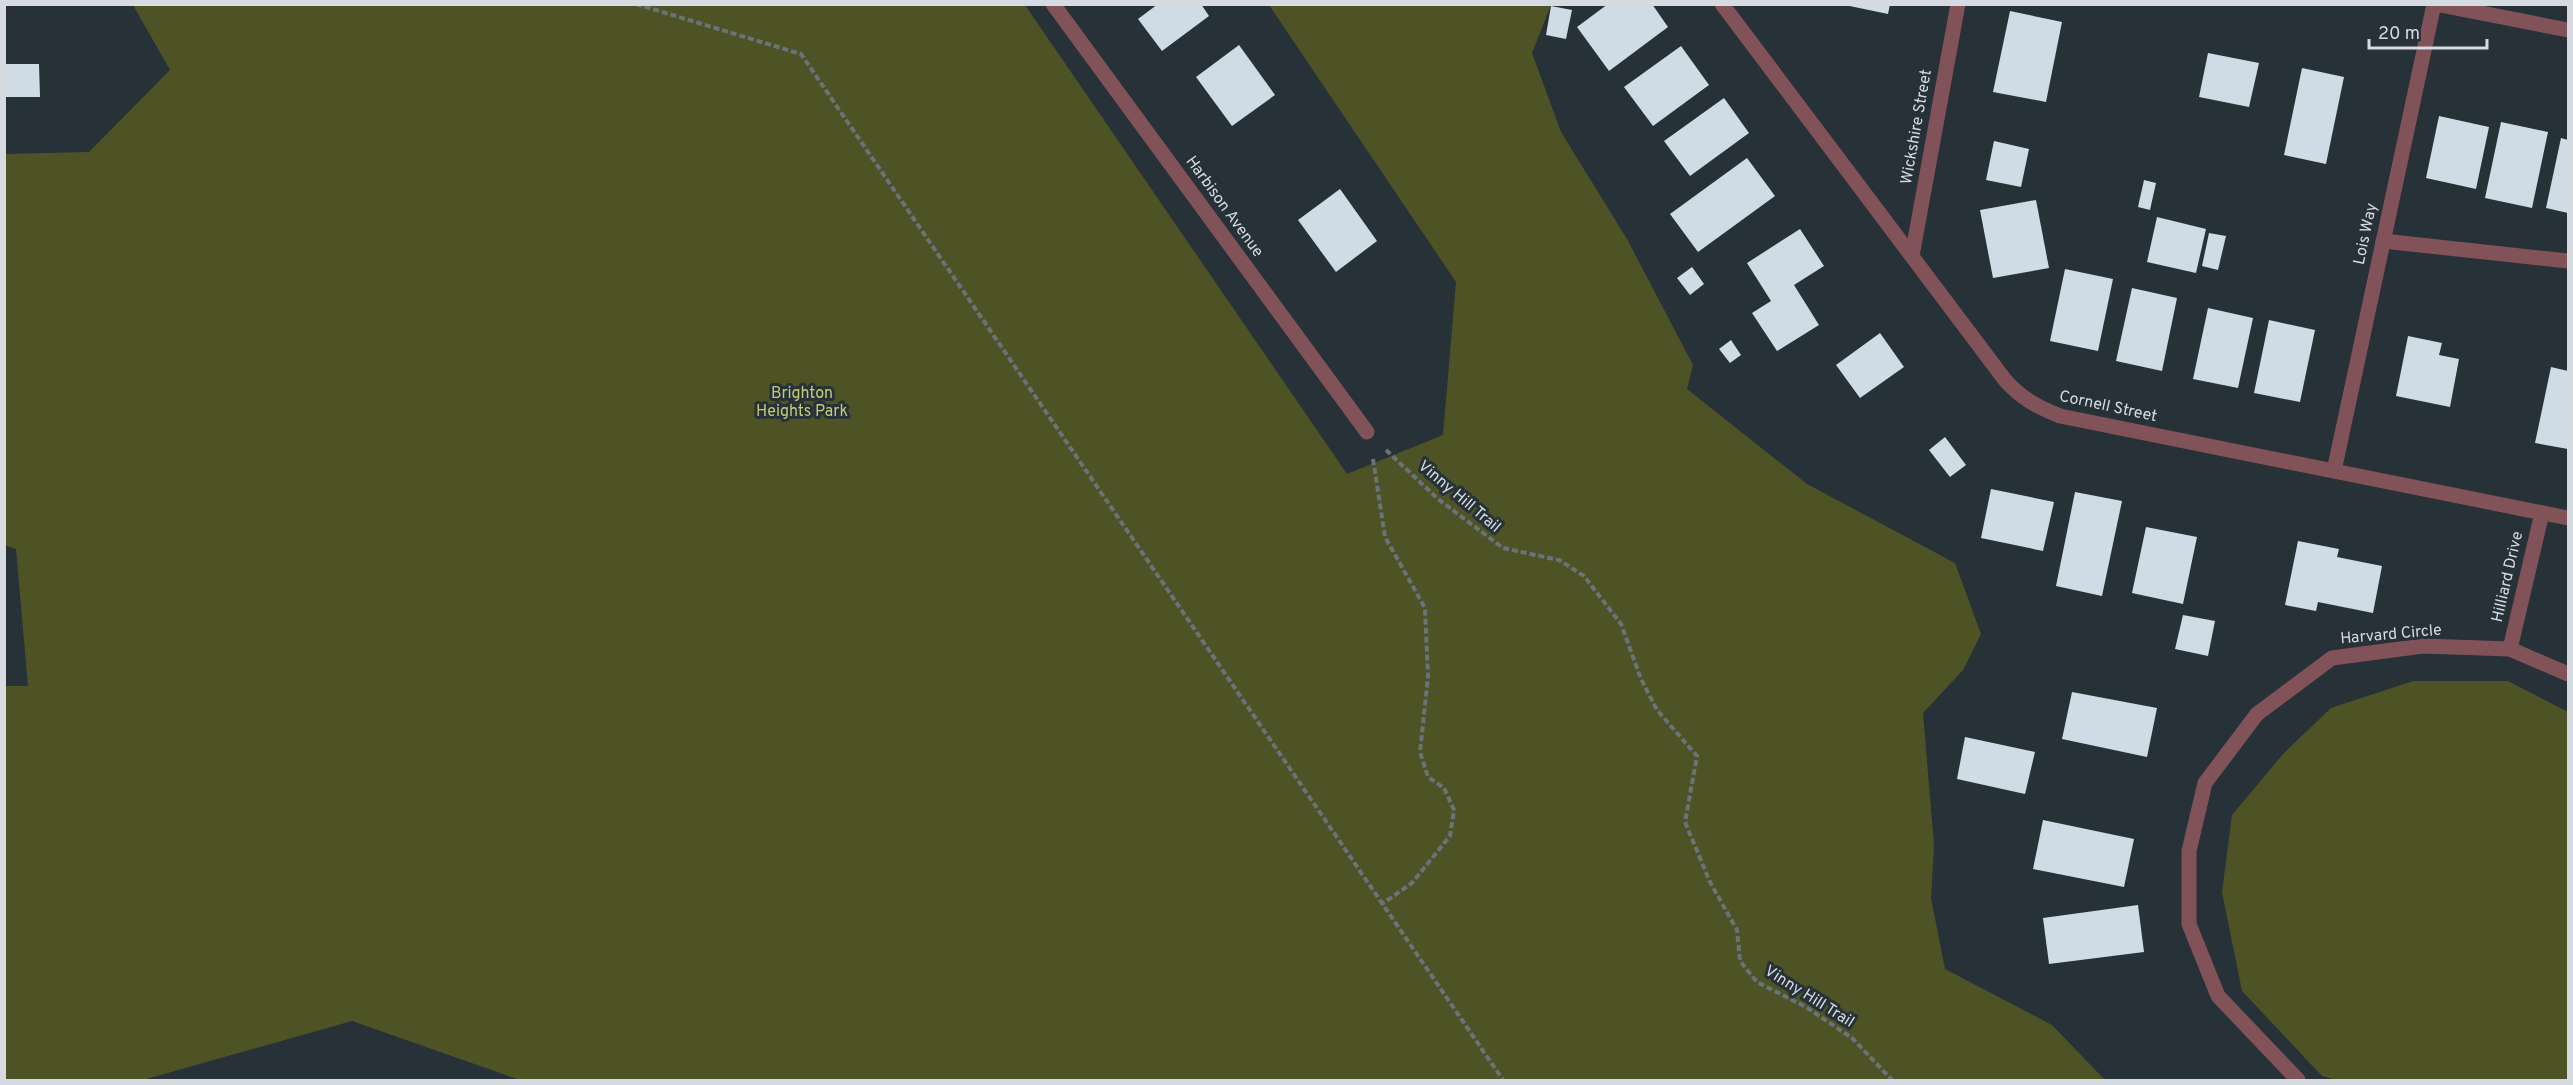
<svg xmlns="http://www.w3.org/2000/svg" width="2573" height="1085" viewBox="0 0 2573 1085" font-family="Overpass,sans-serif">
<rect width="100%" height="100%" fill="#273138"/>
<g fill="#4e5325">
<polygon points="133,5 1025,5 1347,474 1443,435 1456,282 1269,5 1551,5 1532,53 1561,132 1627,239 1693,365 1687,389 1807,484 1955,563 1981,634 1963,670 1923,713 1934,845 1931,898 1945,969 2052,1025 2105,1080 520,1080 352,1021 143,1080 5,1080 5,686 28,686 16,549 4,545 5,154 89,152 170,70"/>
<polygon points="2413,681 2508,681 2568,712 2568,1080 2336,1080 2322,1076 2242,991 2222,892 2232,815 2284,753 2331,708"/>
</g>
<g fill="#cfdce5">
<polygon points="1158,4 1201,4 1209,16 1162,51 1138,19"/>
<polygon points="1608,4 1652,4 1668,27 1609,71 1577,27"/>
<polygon points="1840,4 1890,4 1888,14"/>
<polygon points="1551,6 1572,10 1566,39 1546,35"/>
<polygon points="2010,11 2062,22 2046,102 1993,92"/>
<polygon points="1239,45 1275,95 1232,126 1196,77"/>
<polygon points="1681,46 1709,85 1653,126 1624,87"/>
<polygon points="2208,53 2259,63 2249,107 2199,97"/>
<polygon points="4,64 39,64 40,97 4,97"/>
<polygon points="2302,68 2344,77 2326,164 2284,155"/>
<polygon points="1724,98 1749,133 1690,176 1664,141"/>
<polygon points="2439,116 2489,127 2476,189 2426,178"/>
<polygon points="2501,122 2548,132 2532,208 2485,198"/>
<polygon points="2561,138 2568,140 2568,213 2546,208"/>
<polygon points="1994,141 2029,149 2021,187 1986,180"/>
<polygon points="1747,158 1775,196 1698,252 1670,214"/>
<polygon points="2144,180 2156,183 2150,210 2138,207"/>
<polygon points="1340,189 1377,241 1336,272 1298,220"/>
<polygon points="2036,200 2049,268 1993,278 1980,210"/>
<polygon points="2157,217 2206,229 2196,273 2147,262"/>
<polygon points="1800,229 1824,266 1794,285 1819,325 1777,351 1752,313 1771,301 1747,263"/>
<polygon points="2209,233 2226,236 2218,270 2202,266"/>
<polygon points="1692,267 1704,284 1690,295 1677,278"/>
<polygon points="2065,269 2113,279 2098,351 2050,341"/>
<polygon points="2132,288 2177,298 2162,371 2116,361"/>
<polygon points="2208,308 2253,318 2238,388 2193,379"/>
<polygon points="2269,320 2315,330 2300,402 2254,393"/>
<polygon points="1880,333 1904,367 1860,398 1836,365"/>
<polygon points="2408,336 2442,343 2439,355 2459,359 2450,407 2396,396"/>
<polygon points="1731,340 1741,355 1730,363 1719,349"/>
<polygon points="2551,367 2568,371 2568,449 2535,443"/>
<polygon points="1945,437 1966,465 1950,477 1929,450"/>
<polygon points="1991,489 2054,502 2043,551 1981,538"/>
<polygon points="2075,492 2122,501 2102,596 2056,586"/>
<polygon points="2146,527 2197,537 2183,604 2132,593"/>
<polygon points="2298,541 2339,549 2337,557 2382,566 2373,613 2318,602 2316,611 2285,605"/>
<polygon points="2183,615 2215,621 2208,656 2175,649"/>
<polygon points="2072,692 2157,708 2147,757 2062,739"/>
<polygon points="1965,737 2035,752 2025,794 1957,779"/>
<polygon points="2043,820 2134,839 2124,887 2033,869"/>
<polygon points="2138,905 2144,952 2049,964 2043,918"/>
</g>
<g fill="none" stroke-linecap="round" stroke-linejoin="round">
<g stroke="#6b737a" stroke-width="4" stroke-dasharray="6 3" stroke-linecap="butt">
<polyline points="636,4 801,54 1503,1080"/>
<polyline points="1386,450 1438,499 1503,548 1559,560 1584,576 1621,624 1641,679 1657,710 1697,756 1685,822 1710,882 1737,930 1740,961 1757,982 1806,1007 1852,1038 1892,1080"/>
<polyline points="1373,459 1385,537 1425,608 1428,677 1420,752 1428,777 1444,788 1454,810 1450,836 1412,883 1382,904"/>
</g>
<g stroke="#815358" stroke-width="15">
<polyline points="1053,4 1367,432"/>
<path d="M 1722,4 L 2005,380 C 2021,398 2037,407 2060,416 L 2568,518"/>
<polyline points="2435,4 2568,30"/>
<polyline points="2383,241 2568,261"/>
<polyline points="1912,256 1958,4"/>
<polyline points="2334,471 2434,4"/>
<polyline points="2510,649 2542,513"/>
<polyline points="2298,1080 2218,996 2189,924 2189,851 2205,783 2257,714 2332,658 2423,646 2510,649 2568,674"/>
</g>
</g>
<g text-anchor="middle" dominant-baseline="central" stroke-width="6" stroke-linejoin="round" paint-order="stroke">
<g font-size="16" fill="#d5dbe0" stroke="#273138">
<text transform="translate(1917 127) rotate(-80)">Wickshire Street</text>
<text transform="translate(1224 207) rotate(54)">Harbison Avenue</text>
<text transform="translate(2366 234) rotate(-78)">Lois Way</text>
<text transform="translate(2108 407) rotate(12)">Cornell Street</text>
<text transform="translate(1459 497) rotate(40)">Vinny Hill Trail</text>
<text transform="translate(2508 577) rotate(-77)">Hilliard Drive</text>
<text transform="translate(2391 635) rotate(-5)">Harvard Circle</text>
<text transform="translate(1809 997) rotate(32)">Vinny Hill Trail</text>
</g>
<g font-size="16" fill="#c0cb78" stroke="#273138">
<text x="802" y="394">Brighton<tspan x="802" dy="18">Heights Park</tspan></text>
</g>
</g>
<rect width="2573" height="1085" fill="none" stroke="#d5dbe0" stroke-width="12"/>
<path d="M2369 39v9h118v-9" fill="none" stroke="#d5dbe0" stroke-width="3"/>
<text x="2378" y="39" font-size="18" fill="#d5dbe0" stroke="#273138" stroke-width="4.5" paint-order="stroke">20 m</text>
</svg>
